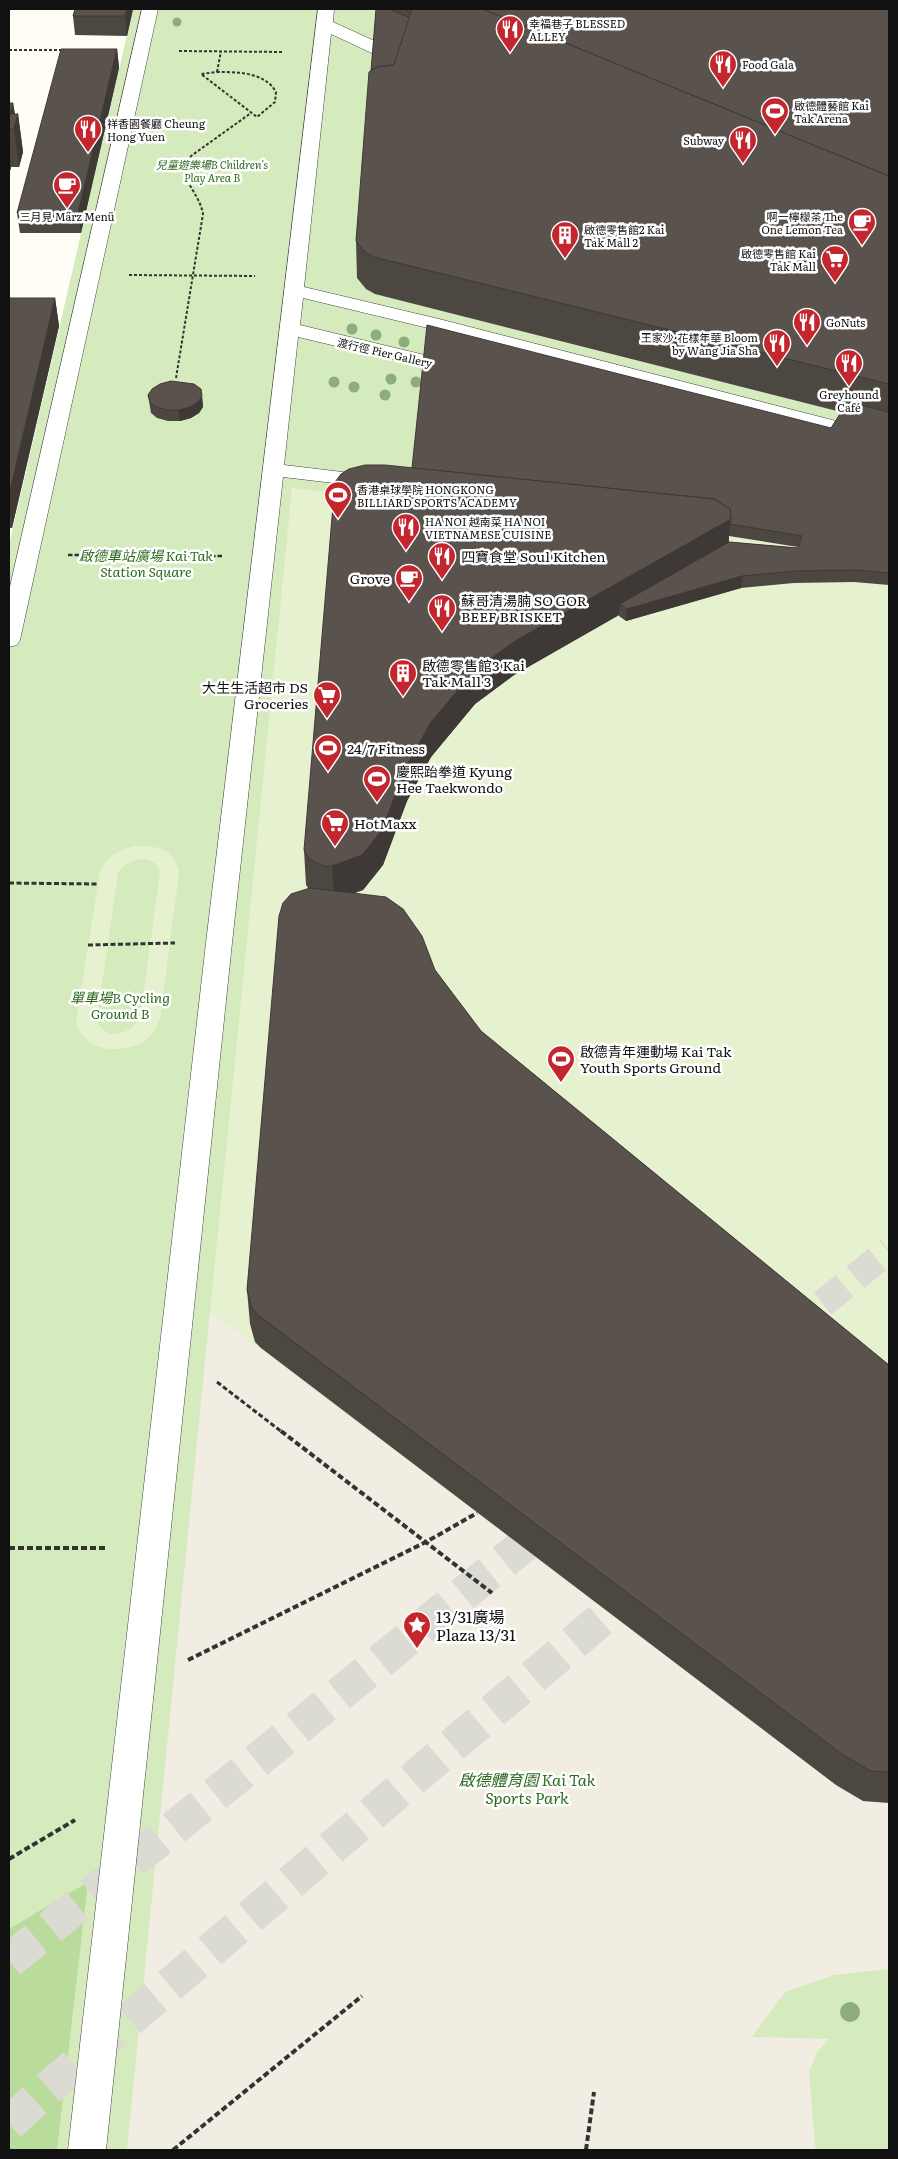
<svg xmlns="http://www.w3.org/2000/svg" width="898" height="2159" viewBox="0 0 898 2159" font-family="Literata,'Noto Sans TC',serif">
<rect width="100%" height="100%" fill="#fffdf5"/>
<polygon fill="#d5ebbd" points="133,9 889,9 889,2150 9,2150 9,545"/>
<polygon fill="#b9dc9c" points="88,1882 57,2150 9,2150 9,1929"/>
<g fill="#e6f2cf" fill-rule="evenodd">
<polygon points="292,488 711,533 801,548 889,558 889,1803 863,1801 836,1785 210,1311"/>
<path d="M 134,846 C 156,846 174,847 179,872 L 160,1019 C 156,1029 151,1038 141,1043 C 117,1055 83,1050 76,1022 L 100,871 C 108,855 118,851 134,846 ZM 141,859 C 151,860 157,862 160,873 L 140,1018 C 131,1036 101,1042 97,1018 L 118,873 C 124,863 131,861 141,859 Z"/>
</g>
<polygon fill="#f1ede2" points="210,1311 836,1785 863,1801 889,1803 889,1969 834,1975 785,1992 752,2037 829,2039 817,2052 809,2072 815,2146 818,2150 127,2150"/>
<g fill="none" stroke-linecap="round" stroke-linejoin="round">
<polyline stroke="#dbdad3" stroke-width="28" stroke-dasharray="28 14" stroke-linecap="butt" points="790,1330 889,1250"/>
<g stroke="#dbdad3" stroke-width="35" stroke-dasharray="35 18" stroke-linecap="butt">
<polyline points="9,1961 550,1524"/>
<polyline points="9,2124 39,2096 638,1588"/>
</g>
<g stroke="#444" stroke-width="1">
<g id="pedestrian">
<polygon points="142,9 158,9 20,640 17,645 9,647 9,591"/>
<polygon points="318,9 334,9 333,22 388,47 390,51 388,55 376,55 331,34 304,287 439,319 844,423 847,427 844,431 837,433 428,328 303,298 300,325 466,365 469,369 466,373 459,375 298,337 284,465 376,476 384,477 387,482 384,487 376,488 283,477 232,943 106,2150 68,2150 206,943"/>
</g>
</g>
<g stroke="#333" stroke-width="2" stroke-dasharray="3 2" stroke-linecap="butt">
<polyline points="9,50 63,50"/>
<polyline points="179,51 283,52"/>
<path d="M 217,72 C 237,72 265,72 276,92 L 275,102 L 257,117 L 201,74 Z"/>
<polyline points="217,72 221,51"/>
<polyline points="129,275 255,276"/>
<path d="M 176,378 L 203,214 C 200,196 185,184 183,166 L 191,156 L 251,113"/>
</g>
<polyline stroke="#333" stroke-width="2.5" stroke-dasharray="4.5 2" stroke-linecap="butt" points="68,555 222,556"/>
<g stroke="#333" stroke-width="3" stroke-dasharray="5 2.5" stroke-linecap="butt">
<polyline points="9,883 98,884"/>
<polyline points="88,945 175,943"/>
<polyline points="217,1382 282,1432"/>
</g>
<g stroke="#333" stroke-width="4" stroke-dasharray="6 3" stroke-linecap="butt">
<polyline points="281,1431 492,1593"/>
<polyline points="9,1548 108,1548"/>
<polyline points="188,1660 426,1542 477,1513"/>
<polyline points="9,1859 75,1820"/>
<polyline points="173,2150 362,1996"/>
<polyline points="586,2150 594,2092"/>
</g>
<use href="#pedestrian" fill="#fff" fill-rule="evenodd"/>
</g>
<g fill="#8dad7f">
<circle cx="177" cy="22" r="4.5"/>
<circle cx="352" cy="329" r="5.5"/>
<circle cx="376" cy="335" r="5.5"/>
<circle cx="404" cy="342" r="5.5"/>
<circle cx="391" cy="379" r="5.5"/>
<circle cx="334" cy="382" r="5.5"/>
<circle cx="416" cy="382" r="5.5"/>
<circle cx="354" cy="387" r="5.5"/>
<circle cx="385" cy="395" r="5.5"/>
<circle cx="850" cy="2012" r="10"/>
</g>
<g fill="#4d4742" fill-rule="evenodd">
<polygon points="75,9 133,9 127,36 75,35 73,16"/>
<path d="M 376,9 L 889,9 L 889,585 L 854,582 L 794,583 L 741,588 L 626,621 L 619,616 L 619,615 L 514,675 L 475,704 L 431,757 L 407,801 L 383,865 L 363,890 L 353,893 L 435,970 L 481,1031 L 889,1365 L 889,1803 L 863,1801 L 836,1785 L 261,1348 L 255,1342 L 250,1324 L 247,1290 L 308,888 L 306,885 L 304,850 L 412,468 L 831,428 L 841,412 L 375,294 L 366,289 L 357,278 L 356,241 L 371,71 ZM 729,536 L 798,547 L 798,548 L 729,542 Z"/>
<polygon points="117,49 119,68 81,233 20,233 17,213"/>
<polygon points="9,103 13,103 15,114 18,114 23,152 19,167 11,167 9,175"/>
<polygon points="9,298 55,298 59,326 12,528 9,528"/>
<polygon points="148,395 202,396 203,407 199,413 191,418 180,421 168,421 157,418 151,413"/>
</g>
<g fill="#3f3936">
<polygon points="127,9 133,9 127,36 125,16"/>
<polygon points="117,49 119,68 81,233 78,213"/>
<polygon points="13,103 16,122 18,114 23,152 19,167 14,128 10,114"/>
<polygon points="9,151 11,167 9,175"/>
<polygon points="55,298 59,326 12,528 9,505 9,495"/>
<polygon points="202,396 203,407 199,413 191,418 180,421 179,410"/>
<polygon points="731,519 727,553 742,576 741,588 626,621 627,609 620,604 619,615 514,675 475,704 431,757 407,801 383,865 363,890 334,901 332,866 406,767 431,722 475,670 515,641"/>
</g>
<g fill="#5a524d" stroke="#3f3936">
<polygon points="75,9 127,9 125,16 73,16"/>
<polygon points="376,9 389,9 410,18 394,65 377,67 371,71"/>
<polygon points="412,9 483,9 889,176 889,384 374,257 365,252 356,241 369,72 377,67 394,65"/>
<polygon points="483,9 889,9 889,176"/>
<polygon points="61,49 117,49 78,213 17,213"/>
<polygon points="9,103 13,103 10,114 18,114 14,128 9,129"/>
<polygon points="9,298 55,298 9,495"/>
<polygon points="427,325 831,428 848,402 889,412 889,573 856,570 795,571 742,576 627,609 620,604 729,542 798,548 802,536 730,524 731,519 730,509 714,499 412,468"/>
<polygon points="171,381 194,384 201,389 202,396 198,402 190,407 179,410 167,410 156,407 150,402 148,395 152,389 160,384"/>
<polygon points="365,465 385,465 714,499 730,509 731,519 515,641 475,670 431,722 406,767 382,830 362,855 332,866 323,866 308,858 304,850 335,482 341,474 349,469"/>
<polygon points="310,888 386,897 403,909 422,936 435,970 481,1031 889,1365 889,1772 871,1771 843,1755 258,1315 252,1308 247,1290 279,916 283,903 291,894"/>
</g>
<defs>
<g id="restaurant-pin" transform="scale(1.4375)"><path d="M0 17L-7.5 6A9.5 9.5 0 1 1 7.5 6Z" fill="#c4262e" stroke="#fff"/><path d="M-5-6h1v4h1v-4h1v4h1v-4h1v5L-1.5 .5V6h-2V.5L-5-1ZM5-6V6H3V1.5H1.5Q1.5-4 5-6Z" fill="#fff"/></g>
<g id="stadium-pin" transform="scale(1.4375)"><path d="M0 17L-7.5 6A9.5 9.5 0 1 1 7.5 6Z" fill="#c4262e" stroke="#fff"/><path d="M0-5a6.5 5 0 1 0 0 10a6.5 5 0 1 0 0-10ZM-3.5-1.8h7v3.6h-7Z" fill="#fff"/></g>
<g id="cafe-pin" transform="scale(1.4375)"><path d="M0 17L-7.5 6A9.5 9.5 0 1 1 7.5 6Z" fill="#c4262e" stroke="#fff"/><path d="M-5.5-4.5H6V0H3Q3 3.5 0 3.5H-2.5Q-5.5 3.5-5.5 0ZM3-3.2v2h1.7v-2ZM-6 4.5H4V6H-6Z" fill="#fff"/></g>
<g id="building-pin" transform="scale(1.4375)"><path d="M0 17L-7.5 6A9.5 9.5 0 1 1 7.5 6Z" fill="#c4262e" stroke="#fff"/><path d="M-4-6H4V6H1V3H-1V6H-4ZM-2.5-4.3h1.7v1.8h-1.7ZM.8-4.3h1.7v1.8H.8ZM-2.5-1h1.7V.8h-1.7ZM.8-1h1.7V.8H.8Z" fill="#fff"/></g>
<g id="supermarket-pin" transform="scale(1.4375)"><path d="M0 17L-7.5 6A9.5 9.5 0 1 1 7.5 6Z" fill="#c4262e" stroke="#fff"/><path d="M-6-5.5h2.5l.6 2H6L4.5 2H-2.5L-4.4-4H-6ZM-1.5 3.2a1.3 1.3 0 1 0 .1 0ZM3 3.2a1.3 1.3 0 1 0 .1 0Z" fill="#fff"/></g>
<g id="sight-pin" transform="scale(1.4375)"><path d="M0 17L-7.5 6A9.5 9.5 0 1 1 7.5 6Z" fill="#c4262e" stroke="#fff"/><path d="M0-6L1.8-2.2L6-1.7L2.9 1.2L3.7 5.4L0 3.3L-3.7 5.4L-2.9 1.2L-6-1.7L-1.8-2.2Z" fill="#fff"/></g>
</defs>
<g fill-rule="evenodd">
<use href="#restaurant-pin" x="510" y="29"/>
<use href="#restaurant-pin" x="723" y="64"/>
<use href="#stadium-pin" x="775" y="111"/>
<use href="#restaurant-pin" x="88" y="129"/>
<use href="#restaurant-pin" x="743" y="140"/>
<use href="#cafe-pin" x="67" y="185"/>
<use href="#cafe-pin" x="862" y="222"/>
<use href="#building-pin" x="565" y="235"/>
<use href="#supermarket-pin" x="835" y="259"/>
<use href="#restaurant-pin" x="807" y="322"/>
<use href="#restaurant-pin" x="777" y="343"/>
<use href="#restaurant-pin" x="849" y="363"/>
<use href="#stadium-pin" x="338" y="495"/>
<use href="#restaurant-pin" x="406" y="527"/>
<use href="#restaurant-pin" x="442" y="556"/>
<use href="#cafe-pin" x="409" y="578"/>
<use href="#restaurant-pin" x="442" y="608"/>
<use href="#building-pin" x="403" y="673"/>
<use href="#supermarket-pin" x="327" y="695"/>
<use href="#stadium-pin" x="328" y="748"/>
<use href="#stadium-pin" x="377" y="779"/>
<use href="#supermarket-pin" x="335" y="823"/>
<use href="#stadium-pin" x="561" y="1059"/>
<use href="#sight-pin" x="417" y="1625"/>
</g>
<g text-anchor="middle" dominant-baseline="central" stroke-width="5" stroke-linejoin="round" paint-order="stroke">
<g font-size="11" fill="#111" stroke="#fff" text-anchor="start">
<text x="529" y="23">幸福巷子 BLESSED<tspan x="529" dy="13">ALLEY</tspan></text>
<text x="742" y="64">Food Gala</text>
<text x="794" y="105">啟德體藝館 Kai<tspan x="794" dy="13">Tak Arena</tspan></text>
<text x="107" y="123">祥香園餐廳 Cheung<tspan x="107" dy="13">Hong Yuen</tspan></text>
<text x="724" y="140" text-anchor="end">Subway</text>
<text x="67" y="216" text-anchor="middle">三月見 März Menü</text>
<text x="843" y="216" text-anchor="end">啊一檸檬茶 The<tspan x="843" dy="13">One Lemon Tea</tspan></text>
<text x="584" y="229">啟德零售館2 Kai<tspan x="584" dy="13">Tak Mall 2</tspan></text>
<text x="816" y="253" text-anchor="end">啟德零售館 Kai<tspan x="816" dy="13">Tak Mall</tspan></text>
<text x="826" y="322">GoNuts</text>
<text x="758" y="337" text-anchor="end">王家沙·花樣年華 Bloom<tspan x="758" dy="13">by Wang Jia Sha</tspan></text>
<text x="849" y="394" text-anchor="middle">Greyhound<tspan x="849" dy="13">Café</tspan></text>
<text x="357" y="489">香港桌球學院 HONGKONG<tspan x="357" dy="13">BILLIARD SPORTS ACADEMY</tspan></text>
<text x="425" y="521">HA NOI 越南菜 HA NOI<tspan x="425" dy="13">VIETNAMESE CUISINE</tspan></text>
</g>
<g font-size="11" font-style="italic" fill="#2f6b1f" stroke="#fff">
<text x="212" y="164">兒童遊樂場B Children's<tspan x="212" dy="13">Play Area B</tspan></text>
</g>
<g font-size="11" fill="#111" stroke="#fff">
<text transform="translate(385 352) rotate(13)">渡行徑 Pier Gallery</text>
</g>
<g font-size="14" font-style="italic" fill="#2f6b1f" stroke="#fff">
<text x="146" y="555">啟德車站廣場 Kai Tak<tspan x="146" dy="16">Station Square</tspan></text>
<text x="120" y="997">單車場B Cycling<tspan x="120" dy="16">Ground B</tspan></text>
</g>
<g font-size="14" fill="#111" stroke="#fff" text-anchor="start">
<text x="461" y="556">四寶食堂 Soul Kitchen</text>
<text x="390" y="578" text-anchor="end">Grove</text>
<text x="461" y="600">蘇哥清湯腩 SO GOR<tspan x="461" dy="16">BEEF BRISKET</tspan></text>
<text x="422" y="665">啟德零售館3 Kai<tspan x="422" dy="16">Tak Mall 3</tspan></text>
<text x="308" y="687" text-anchor="end">大生生活超市 DS<tspan x="308" dy="16">Groceries</tspan></text>
<text x="347" y="748">24/7 Fitness</text>
<text x="396" y="771">慶熙跆拳道 Kyung<tspan x="396" dy="16">Hee Taekwondo</tspan></text>
<text x="354" y="823">HotMaxx</text>
<text x="580" y="1051">啟德青年運動場 Kai Tak<tspan x="580" dy="16">Youth Sports Ground</tspan></text>
</g>
<g font-size="16" fill="#111" stroke="#fff" text-anchor="start">
<text x="436" y="1616">13/31廣場<tspan x="436" dy="18">Plaza 13/31</tspan></text>
</g>
<g font-size="16" font-style="italic" fill="#2f6b1f" stroke="#fff">
<text x="527" y="1779">啟德體育園 Kai Tak<tspan x="527" dy="18">Sports Park</tspan></text>
</g>
</g>
<rect width="898" height="2159" fill="none" stroke="#111111" stroke-width="20"/>
</svg>
